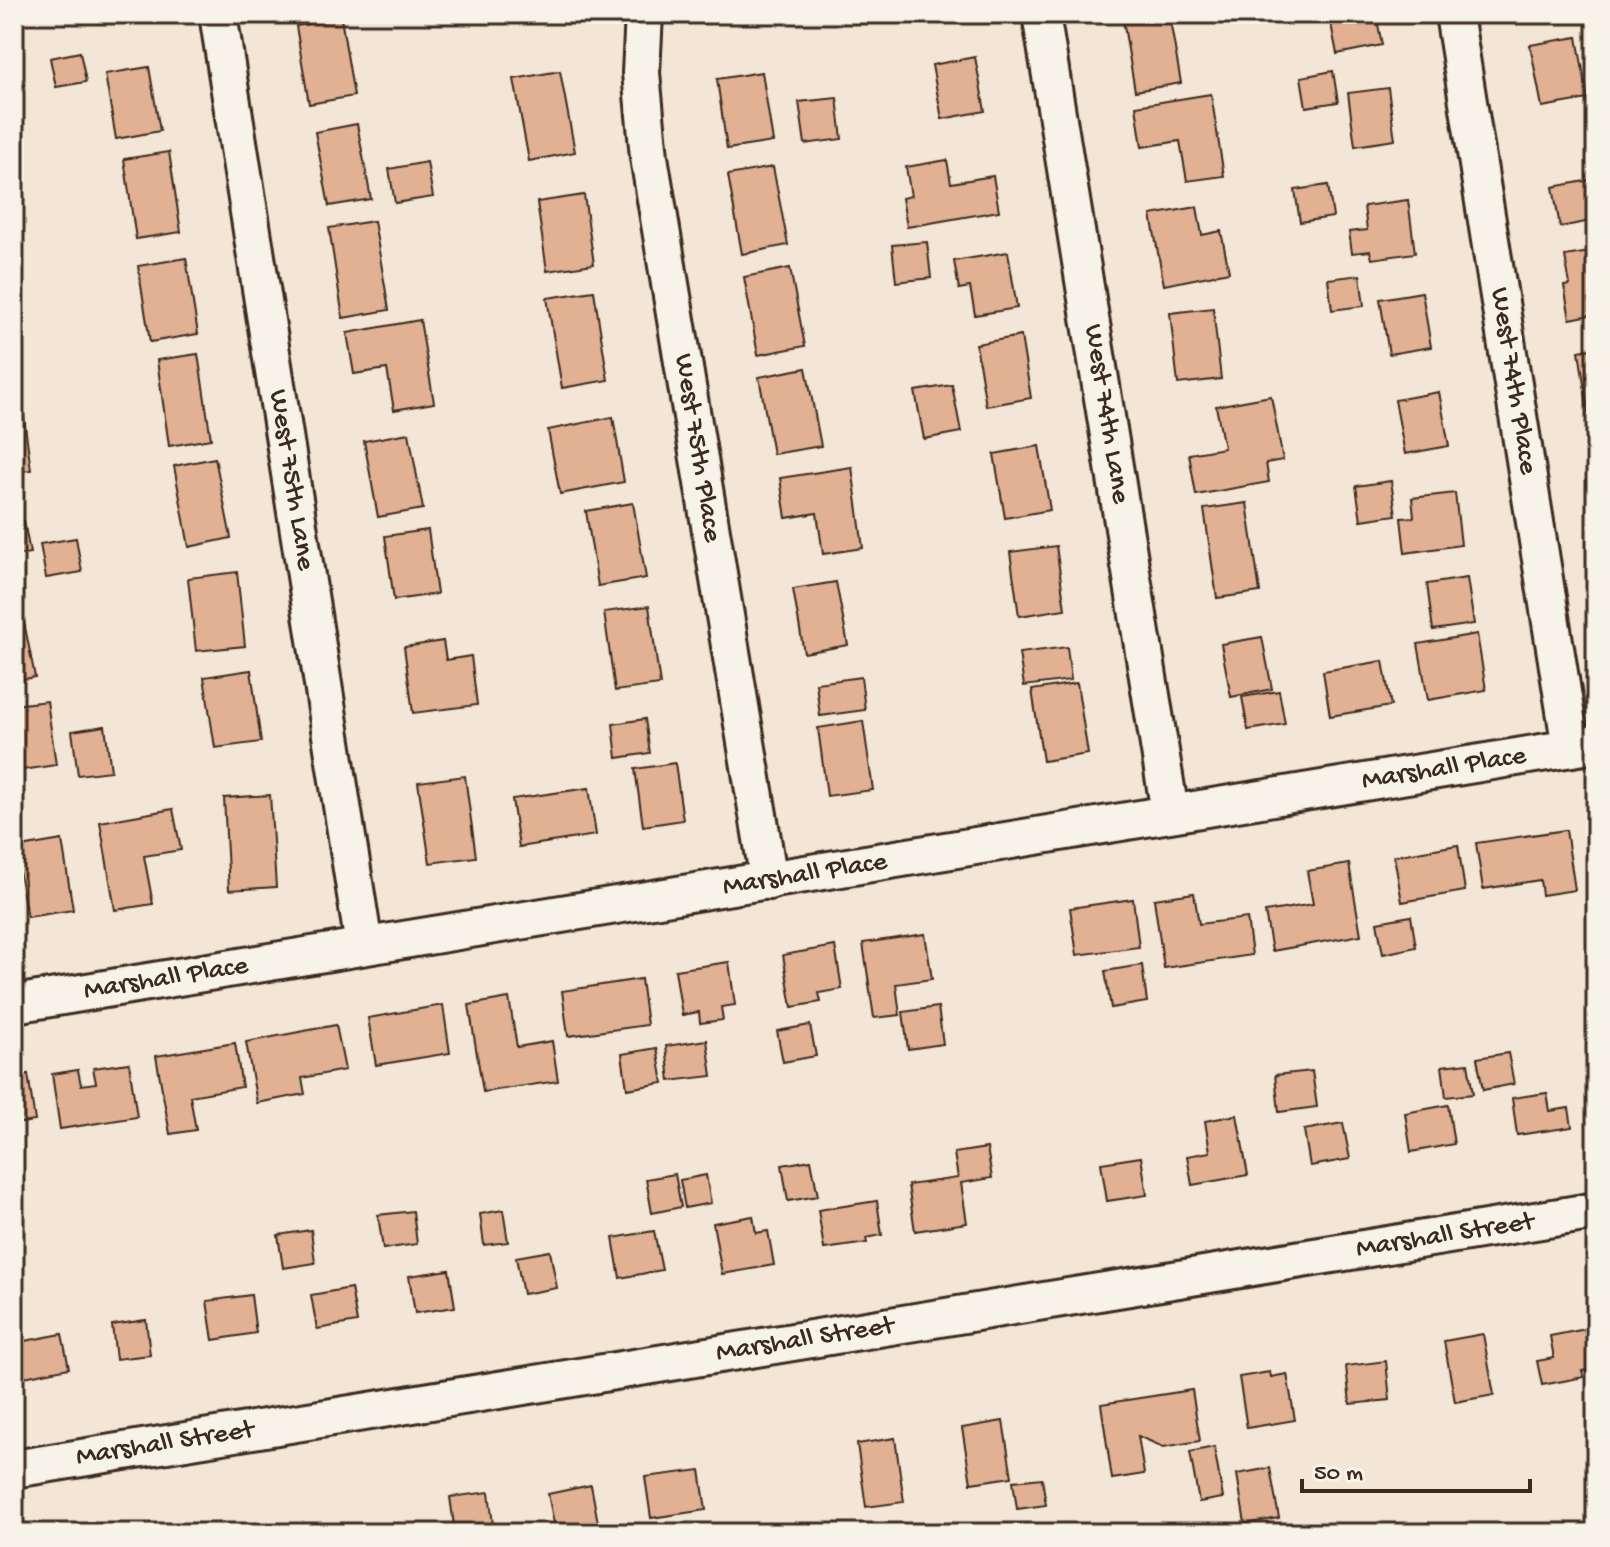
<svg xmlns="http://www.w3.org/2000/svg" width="1610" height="1547" viewBox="0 0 1610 1547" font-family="'Gochi Hand',sans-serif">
<rect width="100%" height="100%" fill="#f3e6d7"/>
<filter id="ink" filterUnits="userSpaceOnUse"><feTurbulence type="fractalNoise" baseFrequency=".0125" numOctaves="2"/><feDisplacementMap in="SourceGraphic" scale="16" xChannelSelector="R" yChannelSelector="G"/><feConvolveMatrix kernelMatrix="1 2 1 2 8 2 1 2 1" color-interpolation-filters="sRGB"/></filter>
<g filter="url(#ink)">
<g fill="#e2b193" stroke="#3b2a1e" stroke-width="2">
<polygon points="523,14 568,14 569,19 524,20"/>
<polygon points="1122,14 1169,14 1181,83 1135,91"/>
<polygon points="1329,14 1376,14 1382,45 1337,54"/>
<polygon points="1526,14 1570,14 1527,19"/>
<polygon points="341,18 354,96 309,104 296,26"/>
<polygon points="1577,37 1588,99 1542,107 1530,45"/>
<polygon points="80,52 86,82 56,87 50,58"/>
<polygon points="975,57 985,111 942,119 932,65"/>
<polygon points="149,67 160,131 116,139 105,74"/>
<polygon points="560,71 575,152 529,161 514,79"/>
<polygon points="1333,71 1338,102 1306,107 1301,77"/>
<polygon points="762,72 773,142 727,149 717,79"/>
<polygon points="1388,88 1395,140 1355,146 1348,93"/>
<polygon points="1211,94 1224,176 1187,181 1180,141 1142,147 1136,106"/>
<polygon points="837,98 842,139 805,144 799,102"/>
<polygon points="357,124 371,199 329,206 315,132"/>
<polygon points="169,152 181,232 136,239 124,159"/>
<polygon points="947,160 951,183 993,176 999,211 907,227 902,198 911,196 906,167"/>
<polygon points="427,162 433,197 395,203 389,169"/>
<polygon points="773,167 788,245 742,254 728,175"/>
<polygon points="1596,179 1596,220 1560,227 1553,187"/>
<polygon points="1328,185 1333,217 1300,222 1295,190"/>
<polygon points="584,195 594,264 547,271 537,202"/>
<polygon points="1408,200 1415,253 1372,259 1370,251 1352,253 1349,232 1367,230 1364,206"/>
<polygon points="1197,207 1202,235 1221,231 1229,272 1164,285 1151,215"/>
<polygon points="374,221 389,310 343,318 329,228"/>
<polygon points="927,242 931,278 896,282 892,245"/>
<polygon points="1596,251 1596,314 1570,319 1564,286 1570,285 1565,256"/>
<polygon points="1008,252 1017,308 975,315 970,287 959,289 954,261"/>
<polygon points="186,258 198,334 150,342 138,266"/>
<polygon points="790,268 805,346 758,355 744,277"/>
<polygon points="1360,275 1364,306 1332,310 1328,279"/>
<polygon points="594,291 608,380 562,388 547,298"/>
<polygon points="1422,292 1431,347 1389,354 1380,299"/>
<polygon points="1213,308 1221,379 1178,384 1170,313"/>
<polygon points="420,320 434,403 394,410 387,369 354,374 347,333"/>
<polygon points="1021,336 1031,398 986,406 976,344"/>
<polygon points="1596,348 1596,424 1590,425 1579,351"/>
<polygon points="198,354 211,439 169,446 157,360"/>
<polygon points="806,368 821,446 773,454 759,377"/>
<polygon points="952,385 961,432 924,439 915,391"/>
<polygon points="20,388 31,470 14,472 14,389"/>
<polygon points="1439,392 1449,446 1405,454 1395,400"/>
<polygon points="1271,396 1283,460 1266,463 1269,482 1196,495 1189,454 1224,448 1216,406"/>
<polygon points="613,417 624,482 560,494 548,430"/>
<polygon points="409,433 423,509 378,517 364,441"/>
<polygon points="1039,446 1050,510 1005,518 994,454"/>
<polygon points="215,458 231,538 189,547 174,466"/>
<polygon points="852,467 863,548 823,554 817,513 786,518 780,478"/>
<polygon points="1391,481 1396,515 1361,520 1356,486"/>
<polygon points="1455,493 1461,545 1405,553 1401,518 1414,517 1412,498"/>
<polygon points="633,503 646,578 598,586 586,511"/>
<polygon points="1247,503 1260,592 1217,598 1204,509"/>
<polygon points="24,521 30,553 14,556 14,523"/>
<polygon points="428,530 437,594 394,600 385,536"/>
<polygon points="76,538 82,572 46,578 40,544"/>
<polygon points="1056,546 1065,609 1019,616 1010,552"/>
<polygon points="237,572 245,646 196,651 188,578"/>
<polygon points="1467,578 1474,624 1433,630 1427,584"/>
<polygon points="836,582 848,645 804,653 793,589"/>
<polygon points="20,602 35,677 14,681 14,603"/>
<polygon points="649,606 660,685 615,691 604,612"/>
<polygon points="1477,634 1486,690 1428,700 1418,644"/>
<polygon points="1262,637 1272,689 1231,697 1221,644"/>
<polygon points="443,641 446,660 471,656 477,705 413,713 404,647"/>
<polygon points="1067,647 1071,680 1024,686 1019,653"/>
<polygon points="1383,661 1391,706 1330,716 1323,671"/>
<polygon points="251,670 261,742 215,748 204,677"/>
<polygon points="861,677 865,710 820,716 816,683"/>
<polygon points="1077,683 1088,754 1043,761 1032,690"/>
<polygon points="1279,691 1285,724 1248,730 1242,697"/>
<polygon points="47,701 56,765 16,771 14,705"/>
<polygon points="645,719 650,753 617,758 613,724"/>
<polygon points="863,721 873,790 827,796 818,728"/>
<polygon points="105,726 111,771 78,775 72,731"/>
<polygon points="675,763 683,820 643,826 635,769"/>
<polygon points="465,776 476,857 430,863 418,782"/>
<polygon points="589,788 596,835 519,847 512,799"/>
<polygon points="270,795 276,887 229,890 224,798"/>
<polygon points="173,809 181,850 144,856 153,904 115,910 100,822"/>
<polygon points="1566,830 1575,890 1542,895 1540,880 1483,889 1476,843"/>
<polygon points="62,840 73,910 27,917 15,848"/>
<polygon points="1458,845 1465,891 1402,902 1394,856"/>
<polygon points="1349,864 1361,935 1272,951 1265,912 1313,904 1307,871"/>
<polygon points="1194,893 1199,924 1247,918 1252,955 1164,968 1154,899"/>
<polygon points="1133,899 1139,947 1077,955 1070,908"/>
<polygon points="1411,916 1416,947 1383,954 1377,922"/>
<polygon points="925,934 932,979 896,984 900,1015 874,1018 863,943"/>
<polygon points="835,946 842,989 819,993 821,1002 792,1007 783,955"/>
<polygon points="729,962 735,1005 721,1007 723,1020 700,1023 699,1012 682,1015 675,970"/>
<polygon points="1142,965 1147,1002 1111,1008 1105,971"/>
<polygon points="641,979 647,1025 568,1036 562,991"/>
<polygon points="509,998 517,1047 552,1041 558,1081 483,1092 469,1005"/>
<polygon points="443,1005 450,1053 376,1065 368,1018"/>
<polygon points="938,1007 943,1044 908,1049 903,1012"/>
<polygon points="336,1025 345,1070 302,1078 305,1094 257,1103 246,1042"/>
<polygon points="810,1025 816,1056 783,1062 777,1031"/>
<polygon points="707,1040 712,1076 670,1081 666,1046"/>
<polygon points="235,1043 242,1087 190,1096 196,1130 170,1134 156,1056"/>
<polygon points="657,1048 663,1083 627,1089 622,1054"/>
<polygon points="1508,1053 1514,1084 1483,1090 1477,1058"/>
<polygon points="129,1063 137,1117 60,1129 52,1074 78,1070 81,1085 96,1083 93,1068"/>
<polygon points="1468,1063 1473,1094 1446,1097 1442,1066"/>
<polygon points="1312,1071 1317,1107 1279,1112 1275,1075"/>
<polygon points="28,1074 35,1121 14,1124 14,1076"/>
<polygon points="1547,1093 1550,1111 1569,1108 1572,1127 1517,1135 1512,1098"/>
<polygon points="1448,1105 1454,1144 1411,1152 1405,1113"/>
<polygon points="1237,1115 1248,1175 1192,1185 1187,1156 1210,1152 1205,1121"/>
<polygon points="1343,1123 1350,1159 1310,1166 1304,1130"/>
<polygon points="987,1148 992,1178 961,1183 967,1223 915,1231 908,1185 958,1178 954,1153"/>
<polygon points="1141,1157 1147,1195 1107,1201 1101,1163"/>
<polygon points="811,1160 818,1196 788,1201 782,1165"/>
<polygon points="675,1174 681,1207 652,1213 646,1179"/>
<polygon points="706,1175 711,1203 685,1208 680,1180"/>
<polygon points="877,1201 882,1235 866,1238 867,1243 824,1249 818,1210"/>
<polygon points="503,1210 508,1242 484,1245 480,1214"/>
<polygon points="413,1211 417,1244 383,1249 378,1215"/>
<polygon points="753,1216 756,1233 768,1231 774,1265 722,1274 713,1223"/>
<polygon points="311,1230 315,1263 283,1268 278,1235"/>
<polygon points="654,1231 662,1270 620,1278 613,1238"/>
<polygon points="550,1251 557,1288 523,1294 516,1257"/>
<polygon points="449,1270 455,1307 415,1313 409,1276"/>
<polygon points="351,1288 357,1322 317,1329 311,1295"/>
<polygon points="251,1295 256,1333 213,1340 207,1301"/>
<polygon points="146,1320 150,1355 116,1359 112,1325"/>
<polygon points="1591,1328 1596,1368 1582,1371 1584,1377 1542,1385 1537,1361 1554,1358 1550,1336"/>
<polygon points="62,1334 69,1368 14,1379 14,1343"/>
<polygon points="1483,1334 1494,1395 1455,1402 1444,1341"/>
<polygon points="1386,1361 1390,1400 1350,1404 1346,1366"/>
<polygon points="1270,1372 1271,1377 1287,1374 1295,1420 1247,1428 1239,1377"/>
<polygon points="1192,1390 1200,1441 1163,1447 1138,1436 1144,1474 1112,1479 1101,1404"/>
<polygon points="1003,1421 1012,1477 971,1483 962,1428"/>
<polygon points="895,1438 904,1502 866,1507 857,1444"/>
<polygon points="1214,1447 1223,1498 1199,1502 1190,1452"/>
<polygon points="1270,1468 1279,1518 1245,1524 1237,1474"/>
<polygon points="700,1470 706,1510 651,1518 645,1477"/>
<polygon points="1042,1478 1046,1505 1017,1509 1013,1481"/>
<polygon points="591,1485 599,1528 573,1533 556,1533 548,1494"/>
<polygon points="489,1492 494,1533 455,1533 450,1497"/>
<polygon points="727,1524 729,1533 705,1533 704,1528"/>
</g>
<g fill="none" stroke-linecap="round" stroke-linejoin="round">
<g stroke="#3b2a1e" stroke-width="42">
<g id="minor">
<polyline points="218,14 364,946"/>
<polyline points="644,14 641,73 649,157 769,881"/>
<polyline points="1041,14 1170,813"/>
<polyline points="1454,14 1571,748"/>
<polyline points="14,1004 1596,744"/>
<polyline points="14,1469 1596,1211"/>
</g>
</g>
<use href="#minor" stroke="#f7f3e8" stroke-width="36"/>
</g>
</g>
<g text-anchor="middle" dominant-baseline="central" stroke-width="8" stroke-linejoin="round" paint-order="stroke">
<g font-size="28" fill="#3b2a1e" stroke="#f7f3e8">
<text transform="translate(1513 381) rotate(81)">West 74th Place</text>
<text transform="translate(1106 414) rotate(81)">West 74th Lane</text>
<text transform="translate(697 448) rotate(81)">West 75th Place</text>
<text transform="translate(291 480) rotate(81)">West 75th Lane</text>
<text transform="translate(1444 769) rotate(-9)">Marshall Place</text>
<text transform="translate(805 875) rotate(-9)">Marshall Place</text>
<text transform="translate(166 979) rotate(-9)">Marshall Place</text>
<text transform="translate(1445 1236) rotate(-9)">Marshall Street</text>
<text transform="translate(805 1340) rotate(-9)">Marshall Street</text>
<text transform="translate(165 1444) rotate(-9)">Marshall Street</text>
</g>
</g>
<rect width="1610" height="1547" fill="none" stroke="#f7f3e8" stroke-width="48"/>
<rect x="24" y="24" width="1562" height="1499" fill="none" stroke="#3b2a1e" stroke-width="3" filter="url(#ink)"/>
<path d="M1302 1479v12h228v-12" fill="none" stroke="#3b2a1e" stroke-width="4"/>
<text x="1314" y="1479" font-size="24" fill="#3b2a1e" stroke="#f7f3e8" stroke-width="6" paint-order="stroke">50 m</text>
</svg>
